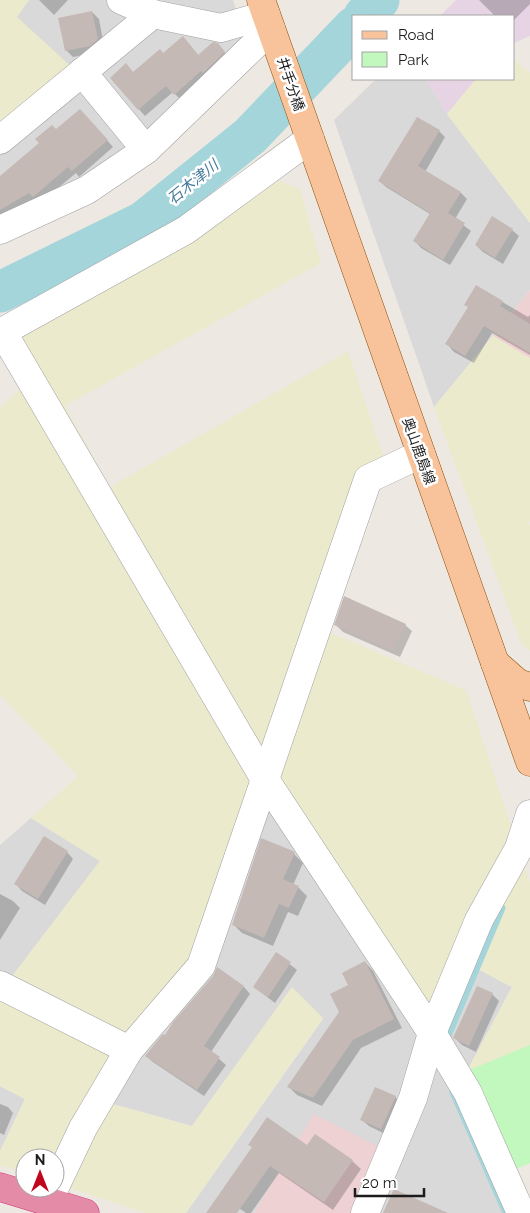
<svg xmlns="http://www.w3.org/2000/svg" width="530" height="1213" viewBox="0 0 530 1213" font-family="Raleway,'Noto Sans JP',sans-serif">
<rect width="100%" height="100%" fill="#ede8e2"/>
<g fill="#dad9d9">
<polygon points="29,0 233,0 253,58 150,155 0,232 0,131 16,17"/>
<polygon points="376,79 426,79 447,114 530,223 530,290 434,407 334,120"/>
<polygon points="262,754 455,957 512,987 467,1071 529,1213 353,1213 315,1115 254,1213 186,1213 323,1019 292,988 192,1126 91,1098"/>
<polygon points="31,818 100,861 0,992 0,845"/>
<polygon points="0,1086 25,1099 0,1151"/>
</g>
<g fill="#eed1d3">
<polygon points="530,290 530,358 493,336"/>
<polygon points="314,1114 381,1148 353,1213 254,1213"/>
</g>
<g fill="#e6d4e5">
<polygon points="456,0 530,0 530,36 514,43 514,16 440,16"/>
<polygon points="426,79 476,79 447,114"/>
</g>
<g fill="#eceacd">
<polygon points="0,0 29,0 17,17 76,71 0,131"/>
<polygon points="514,59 530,73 530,223 447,114 476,79 514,79"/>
<polygon points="275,179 300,189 321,263 65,406 110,487 348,351 385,461 314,626 466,690 530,883 530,1045 467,1071 512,987 455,957 429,1010 262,755 194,961 91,1098 192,1126 292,987 323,1018 186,1213 145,1213 55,1183 55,1158 25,1158 25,1173 0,1165 0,1151 25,1099 0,1086 0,992 100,861 31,818 78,776 0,695 0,408 35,374 19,331"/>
<polygon points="493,336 530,358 530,520 528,524 530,525 530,651 521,643 434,407"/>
</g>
<polygon fill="#c2f7be" points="530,1045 530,1163 511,1171 467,1071"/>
<g fill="#0003">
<polygon points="39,0 68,0 54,15"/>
<polygon points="479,0 530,0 530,4 514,20 514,16 495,16"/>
<polygon points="92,12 99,19 104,46 97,52 73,57 66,50"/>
<polygon points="189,44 199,56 224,52 231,59 181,100 173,92 145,116 111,78 134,73 164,54"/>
<polygon points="87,117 113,147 79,177 76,173 40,203 0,219 0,177 57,131"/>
<polygon points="439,131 445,137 425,172 461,193 467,199 455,219 471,231 450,265 421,248 415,241 430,214 386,187 380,181"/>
<polygon points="512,230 519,236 503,264 483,252 476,245"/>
<polygon points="477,287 528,317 530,315 530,355 492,333 474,363 454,352 447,344 469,307"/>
<polygon points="336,625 405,625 412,631 400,657 343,632"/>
<polygon points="67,852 73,859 45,905 22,891 16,884"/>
<polygon points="294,854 303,863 293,885 298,887 307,896 298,916 288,912 273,946 242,933 233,924"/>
<polygon points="0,894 13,901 20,908 0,940"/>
<polygon points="277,954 297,970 275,1003 254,987"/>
<polygon points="365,962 373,971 402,1028 361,1048 322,1106 297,1095 289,1087 340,1012 350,986"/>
<polygon points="218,969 244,987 250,994 211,1052 226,1065 204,1096 153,1062 146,1056 165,1036 214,977"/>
<polygon points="492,994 499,1001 476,1052 462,1045 455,1038"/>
<polygon points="395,1097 402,1104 387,1135 369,1126 362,1120"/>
<polygon points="0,1104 8,1107 13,1113 4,1135 0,1133"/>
<polygon points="307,1147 352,1161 361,1169 333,1210 279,1173 251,1213 246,1213 230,1202 253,1148"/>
</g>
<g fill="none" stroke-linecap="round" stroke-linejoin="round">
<g stroke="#a3d5da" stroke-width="7">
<polyline points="445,1043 502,908"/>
<polyline points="453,1092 506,1213"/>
</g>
<g stroke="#a3d5da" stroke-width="41">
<polyline points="364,16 379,0"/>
<polyline points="0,292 143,222 250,136 354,27"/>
</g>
</g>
<g fill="#c4b9b5">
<polygon points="92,11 98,39 90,46 65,51 58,18"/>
<polygon points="183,36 198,55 213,42 218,43 225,52 203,73 201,71 174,95 166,86 138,110 110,78 126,63 133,72 160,49 163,53"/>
<polygon points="80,109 108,140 72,171 68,167 33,197 29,193 0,210 0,176 39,143 35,139 52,125 56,129"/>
<polygon points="417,117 440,130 418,166 461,192 448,213 465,223 443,260 413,241 430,213 378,181"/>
<polygon points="492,216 513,229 495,258 475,245"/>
<polygon points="476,285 503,301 500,306 530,324 530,353 484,326 465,356 445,344 468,307 464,305"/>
<polygon points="344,596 406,624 393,651 334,625"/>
<polygon points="44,836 68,851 38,899 14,884"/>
<polygon points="261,838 293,851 295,853 283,879 299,886 289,908 279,904 264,938 232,925"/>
<polygon points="276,952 291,962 268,997 253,987"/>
<polygon points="365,961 394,1019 353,1040 313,1098 287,1087 339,1012 330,994 348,985 342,973"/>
<polygon points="217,967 244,986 204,1046 220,1057 197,1090 145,1056 163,1034 165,1035 173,1022 213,976"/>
<polygon points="477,986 493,993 469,1046 453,1038"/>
<polygon points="375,1087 396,1096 381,1129 360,1120"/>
<polygon points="267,1117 307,1145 315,1134 353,1160 324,1202 270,1166 237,1213 206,1213 252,1147 248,1145"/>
<polygon points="394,1189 448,1213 383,1213"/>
</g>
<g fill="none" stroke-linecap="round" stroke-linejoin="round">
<g stroke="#a0a0a0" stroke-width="29">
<g id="minor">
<polyline points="121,0 153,14 221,28 266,15"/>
<polyline points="82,72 146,150"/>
<polyline points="0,140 153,14"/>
<polyline points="0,230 87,190 146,150 271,29"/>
<polyline points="2,331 264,778 432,1033 468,1093 521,1213"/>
<polyline points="0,333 186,230 310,139"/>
<polyline points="0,985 129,1050"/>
<polyline points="55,1187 83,1128 129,1050 201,966 368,479 421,454"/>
<polyline points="365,1213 413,1098 432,1033 479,920 519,848 530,814"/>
</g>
</g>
<g stroke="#8f4e05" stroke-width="29">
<g id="major">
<polyline points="261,0 530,762"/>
<polyline points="495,663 518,683 530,687"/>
</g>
</g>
<g stroke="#d12979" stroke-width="29">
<polyline id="highway" points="0,1187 85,1213"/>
</g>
<use href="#minor" stroke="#fff" stroke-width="28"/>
<use href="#major" stroke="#f8c39b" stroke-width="28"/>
<use href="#highway" stroke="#e38ba7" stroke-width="28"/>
</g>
<g text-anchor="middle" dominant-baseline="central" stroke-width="5" stroke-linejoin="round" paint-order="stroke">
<g font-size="14" fill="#1c1c1c" stroke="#fff">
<text transform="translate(291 84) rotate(71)">井手分橋</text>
<text transform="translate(419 451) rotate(70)">奥山鹿島線</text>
</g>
<g font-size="15" font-style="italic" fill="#467a99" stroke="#fff">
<text transform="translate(193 182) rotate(-39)">石木津川</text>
</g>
</g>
<rect x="352" y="15" width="162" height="65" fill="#ffffff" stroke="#a4a4a4"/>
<rect x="362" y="31" width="25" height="8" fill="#f8c39b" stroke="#a4a4a4"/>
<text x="398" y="40" font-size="15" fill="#1c1c1c">Road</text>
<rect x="362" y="52" width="25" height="15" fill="#c2f7be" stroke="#a4a4a4"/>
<text x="398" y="65" font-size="15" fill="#1c1c1c">Park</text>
<g transform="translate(40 1173)"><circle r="24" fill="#ffffff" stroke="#a4a4a4"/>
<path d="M0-4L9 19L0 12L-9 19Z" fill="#c10620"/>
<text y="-8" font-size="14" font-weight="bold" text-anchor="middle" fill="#1c1c1c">N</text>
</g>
<path d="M355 1188v8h69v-8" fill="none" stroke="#1c1c1c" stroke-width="2.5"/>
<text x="362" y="1188" font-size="15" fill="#1c1c1c" stroke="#ffffff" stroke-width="4" paint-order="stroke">20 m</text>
</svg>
